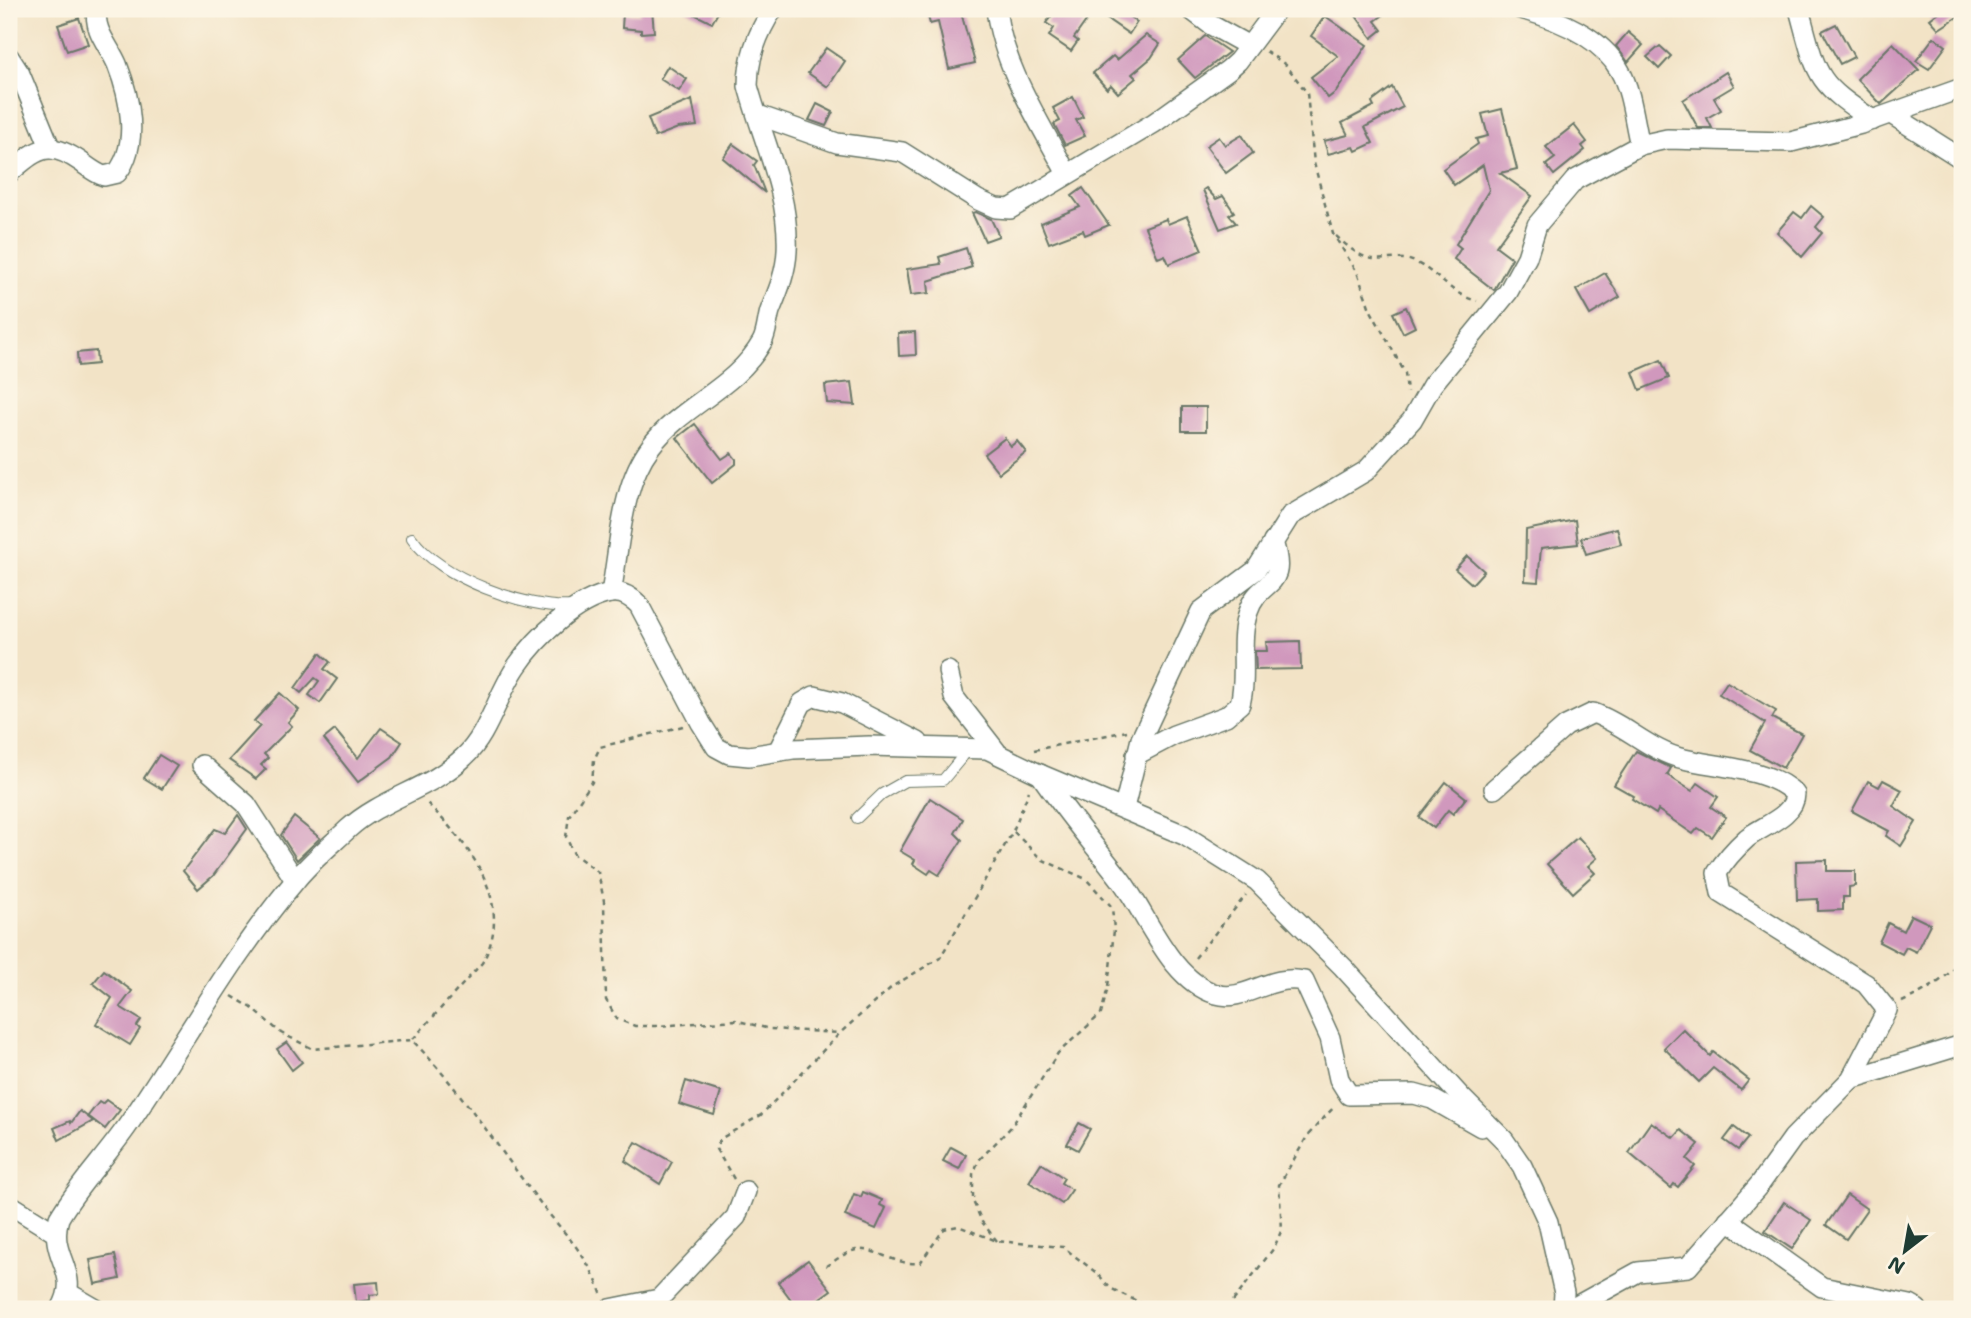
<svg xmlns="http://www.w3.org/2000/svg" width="1971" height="1318" viewBox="0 0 1971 1318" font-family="'Shantell Sans',sans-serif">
<rect width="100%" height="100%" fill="#fcf5e5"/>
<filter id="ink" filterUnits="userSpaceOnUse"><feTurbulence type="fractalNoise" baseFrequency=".0143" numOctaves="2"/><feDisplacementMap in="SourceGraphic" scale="14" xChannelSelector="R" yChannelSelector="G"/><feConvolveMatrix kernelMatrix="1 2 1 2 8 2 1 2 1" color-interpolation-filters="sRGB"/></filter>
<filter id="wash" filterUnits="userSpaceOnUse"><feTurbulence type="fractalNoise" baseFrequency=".00686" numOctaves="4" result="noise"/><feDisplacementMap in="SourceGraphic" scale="28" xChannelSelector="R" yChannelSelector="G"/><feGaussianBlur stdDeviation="1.57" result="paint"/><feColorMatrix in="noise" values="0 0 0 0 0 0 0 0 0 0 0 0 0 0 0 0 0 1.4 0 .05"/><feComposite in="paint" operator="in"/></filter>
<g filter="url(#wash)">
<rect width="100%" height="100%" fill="#f2e3c6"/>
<g id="blocks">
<g fill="#d098bd">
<polygon points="639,9 652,9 654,32 641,33 641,30 622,28 623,13 640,14"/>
<polygon points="684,9 720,9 712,23"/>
<polygon points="926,9 960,9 975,63 949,69 938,22 930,24"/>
<polygon points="1057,9 1118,9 1137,22 1129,34 1094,10 1074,38 1078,41 1071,51 1049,36 1054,28 1046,23"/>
<polygon points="1351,9 1377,9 1382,16 1375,21 1382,30 1372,38"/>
<polygon points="1943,9 1962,9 1962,14 1939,29 1930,19"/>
<polygon points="1325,16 1367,45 1336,92 1328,98 1311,77 1338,56 1311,36"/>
<polygon points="79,18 88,44 67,51 58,25"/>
<polygon points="1836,24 1854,57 1840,64 1822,31"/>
<polygon points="1628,32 1643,45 1628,62 1616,46"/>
<polygon points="1146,35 1160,44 1151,58 1132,74 1136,78 1118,93 1111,85 1107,89 1093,73 1113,56 1117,60"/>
<polygon points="1205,36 1229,52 1195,78 1178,60"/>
<polygon points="1934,37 1946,46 1929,69 1916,61"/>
<polygon points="1893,43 1919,70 1881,104 1857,79"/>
<polygon points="1660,46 1671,56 1659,69 1647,57"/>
<polygon points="826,48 845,61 828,87 808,73"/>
<polygon points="668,66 687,79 679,91 660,79"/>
<polygon points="1726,72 1734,86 1714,98 1721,110 1707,118 1712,128 1698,128 1683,100"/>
<polygon points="1392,87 1403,107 1365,127 1373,143 1356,151 1354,147 1328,154 1324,141 1348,135 1342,123 1374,106 1372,102"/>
<polygon points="1073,97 1083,117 1076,120 1085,136 1065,145 1054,124 1060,121 1053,108"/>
<polygon points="692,100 697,126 678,128 655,137 648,118"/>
<polygon points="817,104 833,112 826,126 809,120"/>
<polygon points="1502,109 1517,169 1500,173 1532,196 1496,246 1512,258 1494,290 1454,259 1461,248 1456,244 1489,190 1483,165 1454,185 1443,169 1478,144 1476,139 1488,136 1482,114"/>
<polygon points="1574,125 1587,142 1582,146 1585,150 1554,175 1546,165 1555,158 1546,147"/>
<polygon points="1242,135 1253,153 1226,173 1206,146 1219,137 1225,145"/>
<polygon points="733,144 757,161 754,165 765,193 723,158"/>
<polygon points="1083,188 1109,225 1085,235 1083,230 1049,243 1041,223 1080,207 1072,196"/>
<polygon points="1206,188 1216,199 1223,196 1234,212 1229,215 1236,223 1220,229 1203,190"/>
<polygon points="1811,206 1824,217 1816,227 1822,233 1802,257 1777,232 1794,212 1802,218"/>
<polygon points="975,212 991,219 999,236 985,241 972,213"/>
<polygon points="1187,216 1202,250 1169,264 1165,255 1158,258 1145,227 1166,219 1168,224"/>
<polygon points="966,248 972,267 928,281 929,293 911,295 907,269 941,264 939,257"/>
<polygon points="1605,273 1620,297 1590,315 1576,290"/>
<polygon points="1406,307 1415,327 1403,333 1393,313"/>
<polygon points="915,332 916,355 899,356 898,333"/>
<polygon points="96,351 97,364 78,366 77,353"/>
<polygon points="1661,360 1669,378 1640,390 1633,372"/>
<polygon points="852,382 855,405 827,403 825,385"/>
<rect x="1182" y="407" width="24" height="24"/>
<polygon points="695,424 722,459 731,453 736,459 736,464 712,483 677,438"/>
<polygon points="1005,438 1011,446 1017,441 1026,452 999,473 984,454"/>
<polygon points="1575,520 1578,544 1541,548 1538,582 1525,581 1526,530"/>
<polygon points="1617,528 1621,544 1586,554 1581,538"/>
<polygon points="1467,556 1484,571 1472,584 1455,569"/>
<polygon points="1300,641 1301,669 1256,670 1255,651 1267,651 1266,642"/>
<polygon points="320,653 330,662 324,669 337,679 320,703 309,695 319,681 315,678 301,693 295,688"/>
<polygon points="1727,682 1776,711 1772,718 1802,734 1783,768 1750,750 1765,723 1719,694"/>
<polygon points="280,693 299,710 288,722 292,726 264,754 268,758 261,765 266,769 256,779 229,760 260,726 254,721"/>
<polygon points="381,728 402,742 392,757 358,782 324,739 335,730 358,758"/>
<polygon points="1636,751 1671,768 1667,775 1692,791 1698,783 1718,797 1711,807 1726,817 1712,837 1698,828 1693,834 1658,810 1656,814 1632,799 1634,796 1614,785"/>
<polygon points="159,755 177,766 162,789 144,778"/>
<polygon points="1883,780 1902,790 1893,806 1916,822 1901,846 1886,836 1889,831 1852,811 1868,781 1879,787"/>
<polygon points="1446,782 1466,798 1453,814 1448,810 1434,828 1419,817"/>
<polygon points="930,798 963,819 955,833 962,840 939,875 931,870 928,874 913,864 915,860 900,851"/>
<polygon points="238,815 247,829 213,876 198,889 183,871 215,829 225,833"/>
<polygon points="294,817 320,838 297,860 281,835"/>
<polygon points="1578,837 1597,858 1588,866 1595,873 1573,893 1547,864"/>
<polygon points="1827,860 1827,871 1855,871 1855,886 1849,887 1849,897 1843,897 1843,910 1818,911 1818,899 1797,900 1796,861"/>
<polygon points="1911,915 1930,924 1916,952 1906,947 1902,954 1879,942 1888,923 1903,931"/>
<polygon points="104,970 132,991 120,1007 141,1020 137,1026 140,1029 130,1045 96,1024 112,998 93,983"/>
<polygon points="1683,1029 1710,1056 1713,1052 1749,1080 1741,1090 1713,1068 1699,1082 1664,1048"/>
<polygon points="287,1042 302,1062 292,1070 277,1049"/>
<polygon points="686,1081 721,1092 714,1115 679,1104"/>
<polygon points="106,1100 120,1110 105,1129 88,1116 99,1102 102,1104"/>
<polygon points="80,1111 93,1121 59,1140 54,1128 70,1121 71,1123"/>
<polygon points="1651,1122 1674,1138 1681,1130 1699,1144 1687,1159 1695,1166 1678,1187 1674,1184 1671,1188 1629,1153"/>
<polygon points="1079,1123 1090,1129 1078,1150 1067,1144"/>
<polygon points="1734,1127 1748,1138 1738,1150 1724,1140"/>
<polygon points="636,1142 672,1162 660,1184 625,1161"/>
<polygon points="951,1147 966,1155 959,1169 943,1161"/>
<polygon points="1041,1163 1064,1178 1061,1183 1072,1190 1062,1204 1029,1182"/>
<polygon points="863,1192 882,1200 880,1205 886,1208 876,1229 845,1216 854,1194 861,1197"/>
<polygon points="1847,1195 1867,1209 1846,1239 1826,1225"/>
<polygon points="1784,1202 1811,1220 1792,1249 1765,1231"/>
<polygon points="115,1255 120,1279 95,1284 90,1260"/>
<polygon points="808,1260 831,1290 816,1301 823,1309 798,1309 778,1282"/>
<polygon points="378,1282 379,1294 370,1295 370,1300 356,1302 354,1284"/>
</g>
</g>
</g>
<g filter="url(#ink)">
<use href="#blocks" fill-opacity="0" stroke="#697767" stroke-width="2"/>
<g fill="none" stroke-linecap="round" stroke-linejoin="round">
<g stroke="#697767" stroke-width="12">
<g id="lane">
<path d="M 412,538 C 438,577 527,610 573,606"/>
<polyline points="857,818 882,794 905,781 943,780 968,750"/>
</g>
</g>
<g stroke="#697767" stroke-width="22">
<g id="street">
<path d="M 996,9 C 1003,67 1040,122 1067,174"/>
<polyline points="1190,9 1211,25 1249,46"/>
<path d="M 1521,9 C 1557,19 1601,36 1620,71 C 1632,92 1634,122 1640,145"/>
<path d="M 1799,9 C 1817,75 1814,82 1873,120"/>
<polyline points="9,57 20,74 50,147"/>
<polyline points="1891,114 1962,159"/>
<polyline points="758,115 837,143 902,152 978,200 996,208 1010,209 1154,123 1228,70 1238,61 1277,9"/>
<path d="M 9,173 C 37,150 47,138 81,162 C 88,167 95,173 104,176 L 117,173 C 140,144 130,97 117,64 C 109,45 93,31 97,9"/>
<path d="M 611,593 C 620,546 621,485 651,446 C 682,405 736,388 762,342 C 767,333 767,321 770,311 C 778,291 786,273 787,251 C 790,194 762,139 748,86 C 748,59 758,32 773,9"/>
<polyline points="948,671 954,697 996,751"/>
<polyline points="778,751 802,703 814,696 842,703 918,742"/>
<path d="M 1136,755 L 1174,735 L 1226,716 L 1240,704 C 1248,674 1238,641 1248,612 C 1259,577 1289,591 1273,542"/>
<polyline points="202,765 246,804 295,880"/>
<path d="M 1040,774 C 1065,811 1094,845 1121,880 C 1148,916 1170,980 1216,994 C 1245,1003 1270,973 1304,981 L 1330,1038 L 1339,1079 L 1349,1095 L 1414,1094 L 1432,1099 L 1481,1127"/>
<path d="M 1494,789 L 1566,726 L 1593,713 C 1625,724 1651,752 1684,759 C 1717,767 1770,768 1795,794 C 1795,816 1762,826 1747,838 C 1736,848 1725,860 1717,873 L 1721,893 L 1866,984 L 1887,1010 L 1851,1079 L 1793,1138 L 1760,1184 L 1688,1267 L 1638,1272 L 1571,1309"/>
<polyline points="1124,808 1141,739 1201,611 1256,570 1290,516 1366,471 1412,420 1432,385 1508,292 1527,257 1537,225 1575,180 1640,145 1667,139 1791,142 1861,124 1962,88"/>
<polyline points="1851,1079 1962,1045"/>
<polyline points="9,1204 54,1232"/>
<polyline points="1728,1220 1822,1287 1910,1305 1917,1309"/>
<polyline points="70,1294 96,1309"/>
<path d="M 61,1309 C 83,1271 47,1258 59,1218 C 78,1185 106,1157 128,1125 C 184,1044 231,956 295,881 C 310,862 330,846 348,829 C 382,798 431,789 464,757 C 489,734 497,695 517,666 C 536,638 576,599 611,593 C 622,591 632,598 639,605 L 701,723 L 716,747 L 729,754 L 749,756 L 793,749 L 869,746 L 987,749 L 1037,773 L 1184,835 L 1257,881 L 1343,967 L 1460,1096 L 1504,1140 L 1522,1166 L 1548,1222 L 1564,1293 L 1563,1309"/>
<polyline points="610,1309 659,1299 736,1217 746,1191"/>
</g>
</g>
<g stroke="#697767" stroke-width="2.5" stroke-dasharray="5 5" stroke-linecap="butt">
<polyline points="1266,51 1286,65 1307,93 1314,163 1333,234 1357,272 1370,309 1405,373 1407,393"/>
<path d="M 1336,236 C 1346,245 1359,257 1373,259 C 1388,261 1402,255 1417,263 C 1440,275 1449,293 1477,301"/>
<polyline points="683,726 600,747 594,760 592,782 569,816 566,837 574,854 598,872 604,901 606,1000 617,1019 635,1026 658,1026 735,1020 770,1029 840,1033"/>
<polyline points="1034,750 1127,731"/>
<polyline points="1195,958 1246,895"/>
<path d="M 232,996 L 252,1008 L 281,1033 L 313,1049 L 412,1040 C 459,1088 495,1143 535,1196 C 560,1230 587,1252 601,1293"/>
<path d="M 1902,1002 C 1925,991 1949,979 1962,957"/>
<path d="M 413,1039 L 482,963 C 517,902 468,844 427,803"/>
<polyline points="734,1179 716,1149 720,1139 761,1115 840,1033 893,986 940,958 1013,831 1029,791"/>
<polyline points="997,1241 982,1222 973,1201 973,1174 979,1160 1012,1126 1058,1053 1101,1014 1108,987 1114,930 1112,907 1086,879 1041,859 1013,831"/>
<path d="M 826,1266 C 835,1261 846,1252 856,1250 C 876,1247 894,1266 920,1263 L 944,1229 L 958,1226 L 997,1241 L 1063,1247 L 1098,1274 L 1110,1288 L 1153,1309"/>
<polyline points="1227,1309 1274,1248 1282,1229 1279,1185 1308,1135 1335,1106"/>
</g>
<use href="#lane" stroke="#fff" stroke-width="10"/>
<use href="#street" stroke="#fff" stroke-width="19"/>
</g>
</g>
<rect width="1971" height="1318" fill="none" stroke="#fcf5e5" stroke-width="35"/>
<g transform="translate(1905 1251) rotate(211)" stroke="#fcf5e5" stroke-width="5" paint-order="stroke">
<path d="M0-5L12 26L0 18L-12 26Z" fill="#1f3d34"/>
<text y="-10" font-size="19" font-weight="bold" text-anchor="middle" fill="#1f3d34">N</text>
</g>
</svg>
